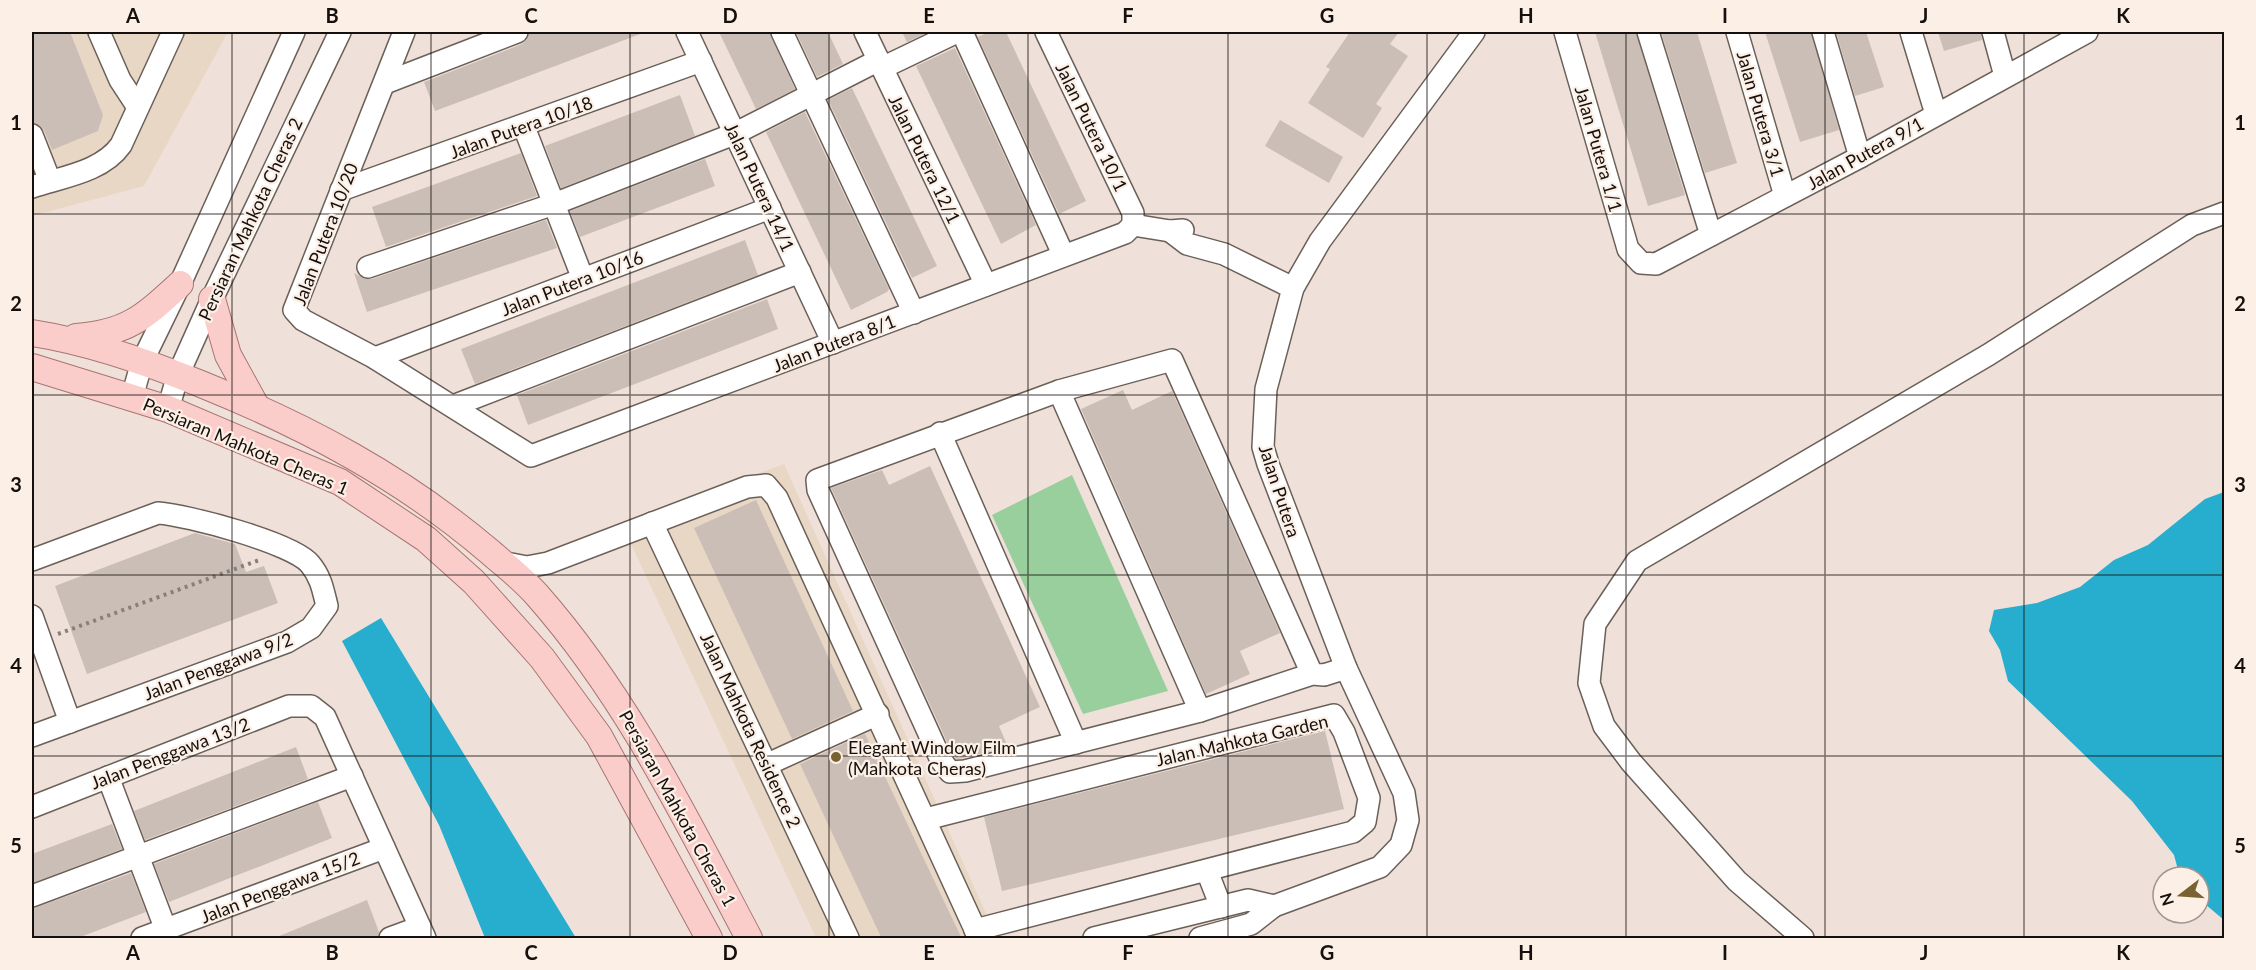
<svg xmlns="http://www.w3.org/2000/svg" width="2256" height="970" viewBox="0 0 2256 970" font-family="Lato,sans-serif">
<rect width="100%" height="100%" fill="#efe1d9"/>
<g fill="#e9d7c6">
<polygon points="32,32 228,32 144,186 32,216"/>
<polygon points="784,464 997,938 816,938 621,523"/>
</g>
<polygon fill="#98cf9d" points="1072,475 1168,691 1083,714 992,515"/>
<g fill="#27adcd">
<polygon points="2224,492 2224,920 2199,899 2199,877 2180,877 2174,855 2132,801 2008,681 2000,650 1989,631 1994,610 2037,603 2080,587 2114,560 2148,545 2205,499"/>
<polygon points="381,618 576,938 485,938 439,825 342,641"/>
</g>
<g fill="#cbbeb6">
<polygon points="32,32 70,32 103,115 98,131 52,150 44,130 39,125 32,123"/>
<polygon points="529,32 643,33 435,111 424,82 522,44 527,39"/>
<polygon points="719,32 769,32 795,89 756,109"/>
<polygon points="796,32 828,32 843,64 817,77"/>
<polygon points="902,32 929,32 907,42"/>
<polygon points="989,32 1006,32 1086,201 1059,214 978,37"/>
<polygon points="1350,32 1399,32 1390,44 1408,56 1376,104 1382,108 1363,138 1308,103 1330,69 1326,67"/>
<polygon points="1595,32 1636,32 1685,195 1648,206"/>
<polygon points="1661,32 1697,32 1737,163 1705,173"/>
<polygon points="1765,32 1811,32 1839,130 1800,142"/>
<polygon points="1836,32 1866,32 1884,87 1855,96"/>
<polygon points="1938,32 1981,32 1982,40 1944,51"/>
<polygon points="955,48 1036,225 1001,244 916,66"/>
<polygon points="852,88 937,266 912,278 828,100"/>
<polygon points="680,95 695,136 561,188 545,146"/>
<polygon points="805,112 889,289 887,292 851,310 766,132"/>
<polygon points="1280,120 1343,157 1329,183 1265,146"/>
<polygon points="521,153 537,196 386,247 372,207"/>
<polygon points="705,159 715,186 580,237 570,211"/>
<polygon points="546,220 557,248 367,312 354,273 365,279 372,279"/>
<polygon points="745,240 758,275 475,384 461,349"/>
<polygon points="767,299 778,329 528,425 517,395"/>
<polygon points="1123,390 1132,410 1172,391 1280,633 1240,651 1250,674 1206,694 1081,409"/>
<polygon points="930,466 1040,707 999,726 1008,747 963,758 956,759 952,753 831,488 882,470 889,485"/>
<polygon points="756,500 853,711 792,739 694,528"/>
<polygon points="195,533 235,544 246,572 264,566 278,603 87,674 55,586"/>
<polygon points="1325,731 1344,809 1002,891 984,817"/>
<polygon points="865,734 921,853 962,939 882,939 841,852 800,764"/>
<polygon points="296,747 308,779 145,840 134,811"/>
<polygon points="318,802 332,838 169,902 154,864"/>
<polygon points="112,824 122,849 32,883 32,854"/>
<polygon points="131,873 146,912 75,939 32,939 32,909"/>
<polygon points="367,900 379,932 378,939 272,939"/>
</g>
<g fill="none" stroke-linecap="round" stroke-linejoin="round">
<g stroke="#6b6058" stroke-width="24">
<g id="minor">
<polyline points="99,32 120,80 137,106"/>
<polyline points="404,32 294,310 303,320 375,358 531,456 1125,233 1133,225"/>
<polyline points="687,32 833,343"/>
<polyline points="782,32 914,313"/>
<polyline points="865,32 986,285"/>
<polyline points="962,32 1063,254"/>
<polyline points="1046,32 1133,213 1133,225"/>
<polyline points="1565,32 1628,249 1641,263 1656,264 1860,157 2087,32"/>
<polyline points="1648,32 1711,235"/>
<polyline points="1737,32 1785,196"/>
<polyline points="1823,32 1860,157"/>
<polyline points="1911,32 1936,114"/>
<polyline points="1993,32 2005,76"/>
<polyline points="882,68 957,32"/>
<polyline points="385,83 517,32"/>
<polyline points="524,127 583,279"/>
<polyline points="32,135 50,181"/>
<path d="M 32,187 C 62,177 102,172 121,145 L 173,32"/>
<polyline points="341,190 701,61"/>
<polyline points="1133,225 1170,231 1183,230"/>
<polyline points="1170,231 1187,244 1224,254 1293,288"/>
<polyline points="368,267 554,204 734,134 879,60"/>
<polyline points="375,358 770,208"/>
<polyline points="1059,391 1200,711"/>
<polyline points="132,397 142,362 180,284 294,32"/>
<polyline points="453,406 800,272"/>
<polyline points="168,409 178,375 212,299 340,32"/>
<polyline points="940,433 1076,743"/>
<polyline points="652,523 848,938"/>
<path d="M 32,560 L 158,513 C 187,515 293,543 310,564 C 321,577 323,590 327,606 L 311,628 L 287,642 L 32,736"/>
<polyline points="501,562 527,567 548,563 747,487 766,485 777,498 979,938"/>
<polyline points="32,616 70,722"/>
<polyline points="1312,674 1172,360 1059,391 817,480 818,490 941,760 950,772 965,771 1200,711 1312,674 1324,675 1346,668"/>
<polyline points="768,764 878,714"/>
<polyline points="108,777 166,930"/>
<polyline points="32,807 289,706 311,706 325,717 425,938"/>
<polyline points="926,819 1334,715 1344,732 1369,798 1365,822 1353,832 975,930"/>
<polyline points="1207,871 1221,907"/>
<polyline points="32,896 352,776"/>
<polyline points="142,938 384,848"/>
<polyline points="390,938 420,927"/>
<polyline points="1094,938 1248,900 1274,906"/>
<polyline points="1200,938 1251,924 1274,906 1380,867 1401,845 1408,820 1404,793 1346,668 1268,464 1263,447 1266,389 1293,288 1320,241 1474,32"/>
<polyline points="1803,938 1737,881 1631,762 1604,726 1589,683 1595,624 1637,561 1988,355 2192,225 2224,213"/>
</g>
</g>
<g stroke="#a87572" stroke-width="28">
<g id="major">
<polyline points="212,299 228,355 256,406"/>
<path d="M 32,333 C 90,342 147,362 201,384 C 307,427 402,477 490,552 C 506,566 523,579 537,595 C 627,697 686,819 749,938"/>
<path d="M 76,337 C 127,333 143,318 180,284"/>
<polyline points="32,367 168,409 340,482 426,539 474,582 542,658 599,736 709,938"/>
</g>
</g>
<polyline stroke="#897f7a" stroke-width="4" stroke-dasharray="3 4.5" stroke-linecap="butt" points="58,634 262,559"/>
<use href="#minor" stroke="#fff" stroke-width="21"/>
<use href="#major" stroke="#facdcb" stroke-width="26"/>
</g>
<path fill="none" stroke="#15100d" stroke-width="1.5" stroke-opacity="0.55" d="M 232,32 L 232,938M 431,32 L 431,938M 630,32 L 630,938M 829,32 L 829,938M 1028,32 L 1028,938M 1228,32 L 1228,938M 1427,32 L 1427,938M 1626,32 L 1626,938M 1825,32 L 1825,938M 2024,32 L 2024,938M 32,214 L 2224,214M 32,395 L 2224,395M 32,575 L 2224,575M 32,756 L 2224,756"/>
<circle fill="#796131" stroke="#fcefe6" stroke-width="2" cx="836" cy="757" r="6"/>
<g text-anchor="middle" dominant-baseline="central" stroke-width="4.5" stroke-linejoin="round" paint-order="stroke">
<g font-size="18" fill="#15100d" stroke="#fcefe6">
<text transform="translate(1761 114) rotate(74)">Jalan Putera 3/1</text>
<text transform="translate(521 127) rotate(-20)">Jalan Putera 10/18</text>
<text transform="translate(1092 127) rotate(64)">Jalan Putera 10/1</text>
<text transform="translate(1599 149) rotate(74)">Jalan Putera 1/1</text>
<text transform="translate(1865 153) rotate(-29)">Jalan Putera 9/1</text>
<text transform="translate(925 159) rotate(64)">Jalan Putera 12/1</text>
<text transform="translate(760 187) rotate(65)">Jalan Putera 14/1</text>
<text transform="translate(250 219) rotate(-65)">Persiaran Mahkota Cheras 2</text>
<text transform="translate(325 234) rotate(-69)">Jalan Putera 10/20</text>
<text transform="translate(572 283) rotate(-21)">Jalan Putera 10/16</text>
<text transform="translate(834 343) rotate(-21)">Jalan Putera 8/1</text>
<text transform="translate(246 446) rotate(23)">Persiaran Mahkota Cheras 1</text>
<text transform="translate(1280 491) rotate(72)">Jalan Putera</text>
<text transform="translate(218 666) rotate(-21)">Jalan Penggawa 9/2</text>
<text transform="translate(751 730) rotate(65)">Jalan Mahkota Residence 2</text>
<text transform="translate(1242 740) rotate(-13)">Jalan Mahkota Garden</text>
<text transform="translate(170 753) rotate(-21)">Jalan Penggawa 13/2</text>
<text transform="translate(678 808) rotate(61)">Persiaran Mahkota Cheras 1</text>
<text transform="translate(280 887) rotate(-21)">Jalan Penggawa 15/2</text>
</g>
<g font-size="18" fill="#15100d" stroke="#fcefe6" text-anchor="start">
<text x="848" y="747">Elegant Window Film<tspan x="848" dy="21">(Mahkota Cheras)</tspan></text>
</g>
</g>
<rect width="2256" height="970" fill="none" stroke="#fcefe6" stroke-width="66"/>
<g transform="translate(2181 895) rotate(253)"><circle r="28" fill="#fcefe6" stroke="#a0968f" stroke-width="1.5"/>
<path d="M0-4.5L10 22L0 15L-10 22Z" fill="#796131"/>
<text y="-9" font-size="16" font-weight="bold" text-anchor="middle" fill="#15100d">N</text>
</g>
<rect x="33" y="33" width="2190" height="904" fill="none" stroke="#15100d" stroke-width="2"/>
<g font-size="20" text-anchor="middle" font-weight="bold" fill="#15100d">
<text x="133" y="23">A</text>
<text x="332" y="23">B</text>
<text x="531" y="23">C</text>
<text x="730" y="23">D</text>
<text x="929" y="23">E</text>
<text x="1128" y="23">F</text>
<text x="1327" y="23">G</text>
<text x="1526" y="23">H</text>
<text x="1725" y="23">I</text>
<text x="1924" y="23">J</text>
<text x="2123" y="23">K</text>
<text x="16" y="130">1</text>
<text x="2240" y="130">1</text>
<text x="16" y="311">2</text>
<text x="2240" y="311">2</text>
<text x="16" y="492">3</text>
<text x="2240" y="492">3</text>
<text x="16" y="673">4</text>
<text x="2240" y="673">4</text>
<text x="16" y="853">5</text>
<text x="2240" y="853">5</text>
<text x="133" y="960">A</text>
<text x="332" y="960">B</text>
<text x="531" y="960">C</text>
<text x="730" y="960">D</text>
<text x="929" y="960">E</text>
<text x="1128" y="960">F</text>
<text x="1327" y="960">G</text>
<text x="1526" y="960">H</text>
<text x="1725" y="960">I</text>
<text x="1924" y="960">J</text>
<text x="2123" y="960">K</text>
</g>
</svg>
